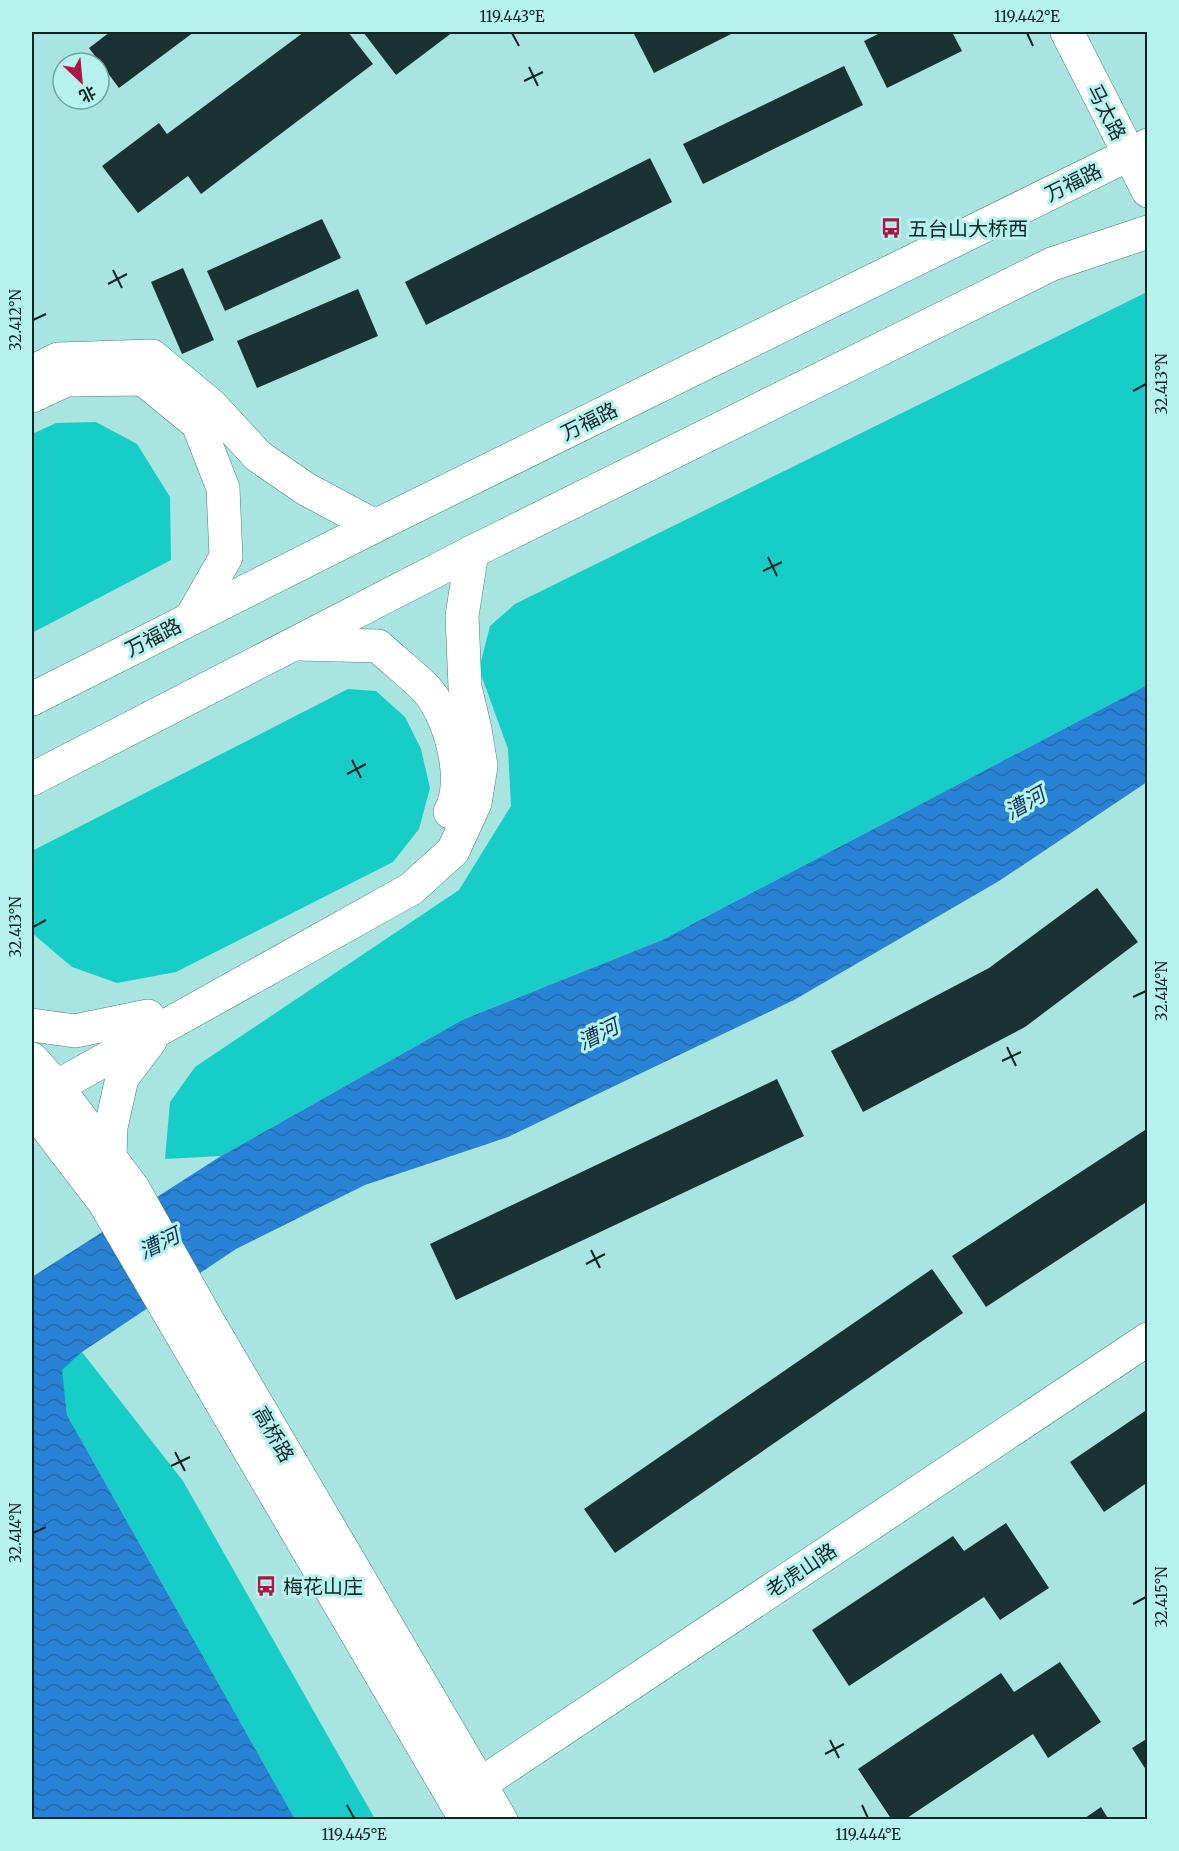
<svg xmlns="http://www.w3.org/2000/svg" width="1179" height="1851" viewBox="0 0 1179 1851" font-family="Merriweather,'Noto Sans SC',serif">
<defs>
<pattern id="water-waves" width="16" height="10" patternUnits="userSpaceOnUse" patternTransform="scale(1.5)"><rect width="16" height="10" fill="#2883d6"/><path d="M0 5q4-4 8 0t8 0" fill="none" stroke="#216bad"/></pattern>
</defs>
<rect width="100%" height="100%" fill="#a9e5e0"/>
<g fill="#16cec7">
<polygon points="1147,292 1147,685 662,940 462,1020 221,1156 165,1159 170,1102 195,1067 459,890 511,806 508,749 479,669 490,626 515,604"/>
<polygon points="96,422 137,444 170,497 171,560 32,633 32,434 56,423"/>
<polygon points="348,689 376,691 405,717 421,749 430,788 419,829 393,862 176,972 117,983 72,967 32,933 32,851"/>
<polygon points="82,1352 183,1481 375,1819 295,1819 67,1415 61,1370"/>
</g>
<polygon fill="url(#water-waves)" points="1147,685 1147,782 999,881 794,1000 508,1137 365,1185 236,1249 82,1352 62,1370 67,1415 295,1819 32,1820 32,1277 221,1156 462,1020 662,940"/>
<g fill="#1a3231">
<polygon points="110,32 194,32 119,88 89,48"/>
<polygon points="304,32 348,32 373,64 201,194 188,176 138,213 102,166 159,123 167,134"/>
<polygon points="363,32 453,32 396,75"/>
<polygon points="633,32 735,32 654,73"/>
<polygon points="882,32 952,32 962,51 887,88 864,41"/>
<polygon points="844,66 863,105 703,184 683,144"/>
<polygon points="650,158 672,202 426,325 405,282"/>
<polygon points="322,219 341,258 225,311 207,271"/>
<polygon points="183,268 214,340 182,354 151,282"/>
<polygon points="358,289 378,336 257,388 237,341"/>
<polygon points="1097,888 1138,942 1025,1027 863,1112 831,1051 989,968"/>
<polygon points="777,1079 804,1136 456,1300 430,1244"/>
<polygon points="1148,1128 1148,1201 986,1307 952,1256"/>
<polygon points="932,1269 963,1313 615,1553 584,1509"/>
<polygon points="1148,1409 1148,1482 1104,1512 1070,1462"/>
<polygon points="1006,1523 1049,1588 1000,1620 984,1597 849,1686 812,1630 953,1536 964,1551"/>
<polygon points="1060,1662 1101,1722 1048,1758 1033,1734 904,1820 892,1820 858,1769 1001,1673 1014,1692"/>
<polygon points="1148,1738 1148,1773 1132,1748"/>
<polygon points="1101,1807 1109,1820 1082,1820"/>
</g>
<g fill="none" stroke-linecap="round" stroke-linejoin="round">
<g stroke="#467f7b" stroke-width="34">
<g id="minor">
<polyline points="1067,32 1148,191"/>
<polyline points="455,1801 1148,1339"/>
</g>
</g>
<g stroke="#467f7b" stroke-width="34">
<g id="major">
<polyline points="32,372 58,359 152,356 211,405 258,456 306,489 375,526"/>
<polyline points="32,396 66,380 143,379 198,424 223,488 226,557 191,618"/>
<path d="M 299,644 L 378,646 C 394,661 412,674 427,690 C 450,716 468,781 450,812"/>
<polyline points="32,699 375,526 1148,145"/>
<polyline points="32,779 472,552 1052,264 1148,232"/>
<polyline points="32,1025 75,1031 148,1016"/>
<polyline points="32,1059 57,1087 133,1188 205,1316 501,1820"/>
<polyline points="38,1097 411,889 453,851 475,803 481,766 475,729 465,687 462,616 472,552"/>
<polyline points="32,1108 104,1202 466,1820"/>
<polyline points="110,1157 111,1127 122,1078 150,1041"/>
</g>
</g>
<use href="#minor" stroke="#fff" stroke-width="33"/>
<use href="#major" stroke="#fff" stroke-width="33"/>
</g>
<path fill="none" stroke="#0d2523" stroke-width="2" d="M 512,33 L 519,46M 1027,33 L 1033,46M 529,67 L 538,86M 524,81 L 543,72M 113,270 L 122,288M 108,284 L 127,274M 33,320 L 46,314M 1133,391 L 1146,384M 768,557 L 777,576M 763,571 L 782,562M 352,760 L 361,778M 347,774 L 366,764M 33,927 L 46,920M 1133,997 L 1146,991M 1007,1047 L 1016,1066M 1002,1061 L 1021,1052M 591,1250 L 600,1268M 586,1264 L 605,1254M 175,1452 L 185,1471M 171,1466 L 190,1457M 33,1533 L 46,1527M 1133,1604 L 1146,1597M 830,1740 L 839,1758M 825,1754 L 844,1744M 347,1805 L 354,1818M 862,1805 L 868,1818"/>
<defs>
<g id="bus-bare" transform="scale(1.62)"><path d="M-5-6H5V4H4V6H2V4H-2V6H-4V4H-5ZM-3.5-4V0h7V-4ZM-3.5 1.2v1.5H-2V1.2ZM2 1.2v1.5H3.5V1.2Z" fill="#aa1645" stroke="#b6f2ee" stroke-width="2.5" paint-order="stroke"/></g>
</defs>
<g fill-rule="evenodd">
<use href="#bus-bare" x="891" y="228"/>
<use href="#bus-bare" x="266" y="1586"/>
</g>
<g text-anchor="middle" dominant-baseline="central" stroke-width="6" stroke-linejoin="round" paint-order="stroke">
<g font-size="20" fill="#0d2523" stroke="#b6f2ee">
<text transform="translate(1107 112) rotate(63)">马太路</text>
<text transform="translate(1073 182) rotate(-26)">万福路</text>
<text transform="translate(589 421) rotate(-26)">万福路</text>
<text transform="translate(153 637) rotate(-27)">万福路</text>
<text transform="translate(274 1434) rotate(60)">高桥路</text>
<text transform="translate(801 1570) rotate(-34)">老虎山路</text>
</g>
<g font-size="20" fill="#0d2523" stroke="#b6f2ee" text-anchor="start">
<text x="908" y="228">五台山大桥西</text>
<text x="283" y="1586">梅花山庄</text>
</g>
<g font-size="21" font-style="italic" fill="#103355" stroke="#b6f2ee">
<text transform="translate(1025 803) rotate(-30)">漕河</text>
<text transform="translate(598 1034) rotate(-26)">漕河</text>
<text transform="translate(159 1243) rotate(-26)">漕河</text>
</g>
</g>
<rect width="1179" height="1851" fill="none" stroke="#b6f2ee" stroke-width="66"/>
<g transform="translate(81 81) rotate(154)"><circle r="28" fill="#b6f2ee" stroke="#72a09d" stroke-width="1.5"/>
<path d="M0-4.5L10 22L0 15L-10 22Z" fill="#aa1645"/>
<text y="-9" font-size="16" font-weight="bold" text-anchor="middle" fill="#0d2523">北</text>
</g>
<rect x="33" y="33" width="1113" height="1785" fill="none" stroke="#0d2523" stroke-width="2"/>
<g font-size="15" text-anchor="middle" fill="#0d2523">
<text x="512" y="22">119.443°E</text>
<text x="1027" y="22">119.442°E</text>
<text transform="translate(16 320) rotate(-90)" y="5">32.412°N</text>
<text transform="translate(1162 384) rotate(-90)" y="5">32.413°N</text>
<text transform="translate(16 927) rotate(-90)" y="5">32.413°N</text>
<text transform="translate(1162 991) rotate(-90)" y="5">32.414°N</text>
<text transform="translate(16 1533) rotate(-90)" y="5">32.414°N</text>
<text transform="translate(1162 1597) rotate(-90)" y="5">32.415°N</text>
<text x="354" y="1840">119.445°E</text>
<text x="868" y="1840">119.444°E</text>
</g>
</svg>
